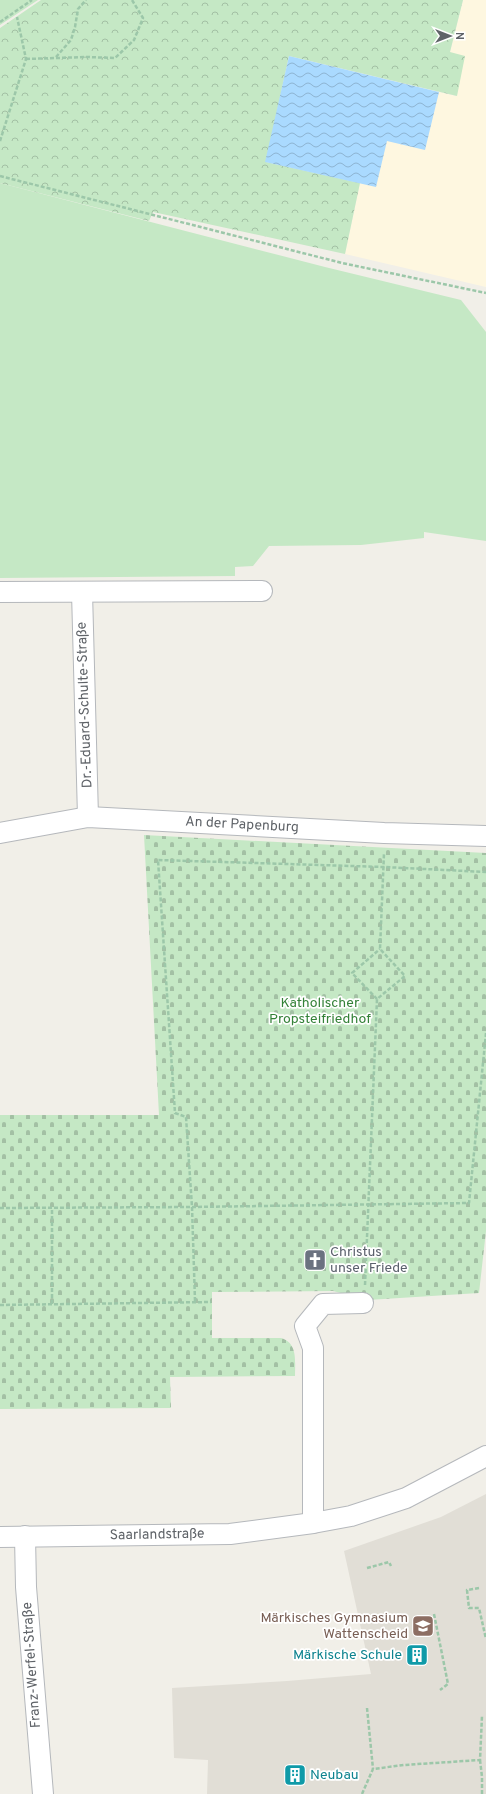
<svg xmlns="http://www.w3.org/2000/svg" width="486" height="1794" viewBox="0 0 486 1794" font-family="Overpass,sans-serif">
<defs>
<pattern id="forest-crowns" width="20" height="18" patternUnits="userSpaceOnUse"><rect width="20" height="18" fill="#c5e8c5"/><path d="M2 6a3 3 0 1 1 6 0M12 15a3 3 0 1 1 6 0" fill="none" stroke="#a3c0a4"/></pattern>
<pattern id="cemetery-stones" width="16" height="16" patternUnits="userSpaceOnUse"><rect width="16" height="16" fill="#c5e8c5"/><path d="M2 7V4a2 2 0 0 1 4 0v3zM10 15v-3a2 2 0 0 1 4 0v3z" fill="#a3c0a4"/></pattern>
<pattern id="water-waves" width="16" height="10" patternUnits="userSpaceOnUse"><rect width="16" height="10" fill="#aadaff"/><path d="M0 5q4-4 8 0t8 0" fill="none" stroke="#8eb4d2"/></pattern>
</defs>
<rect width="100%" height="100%" fill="#f1efe8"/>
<polygon fill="#fef7e0" points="463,0 486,0 486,287 345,254 360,183 265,162 289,56 456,96 450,52"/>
<polygon fill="#e1ded6" points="486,1494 486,1794 207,1794 208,1760 174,1758 172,1688 287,1681 371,1674 344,1551 441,1517"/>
<g fill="#c5e8c5">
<polygon points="0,0 38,0 0,25"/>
<polygon points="0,183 325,267 461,300 486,332 486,541 424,532 424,538 361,545 269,546 253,566 235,567 235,576 0,578"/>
</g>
<polygon fill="url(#forest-crowns)" points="41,0 463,0 450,52 465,56 457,96 289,56 266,162 360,183 345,254 153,212 149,221 0,183 0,28"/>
<path fill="url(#cemetery-stones)" d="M 144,835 L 486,853 L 486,1231 L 479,1293 L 368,1300 L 333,1291 L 212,1292 L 212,1338 L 281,1338 C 298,1343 295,1361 295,1376 L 170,1377 L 171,1408 L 0,1409 L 0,1115 L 159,1115 Z"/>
<polygon fill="url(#water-waves)" points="289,56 439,92 425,150 387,141 376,187 265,162"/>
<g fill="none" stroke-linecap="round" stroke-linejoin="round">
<g stroke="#b5b8bc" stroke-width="22">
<g id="minor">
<polyline points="0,592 262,591"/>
<polyline points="82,592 88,817"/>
<polyline points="0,833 88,817 384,833 486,836"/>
<polyline points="313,1523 313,1348 305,1326 323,1304 363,1303"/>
<polyline points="25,1536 26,1587 43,1794"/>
<polyline points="0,1537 230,1534 313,1523 351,1516 406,1498 486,1456"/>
</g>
</g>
<g stroke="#9cc7a9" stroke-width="2.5" stroke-dasharray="4 2" stroke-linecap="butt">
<polyline points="0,22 32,0"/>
<polyline points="56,57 71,40 75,27 78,9 86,0"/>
<polyline points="26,59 87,57 115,58 134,40 143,18 132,0"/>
<polyline points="0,141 26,59 17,17"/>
<polyline points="0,176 342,263 486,293"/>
<polyline points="377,999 352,973 380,949"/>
<polyline points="0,1208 192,1207 469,1203 486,1033"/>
<polyline points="365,1285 377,999 405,976 380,949 384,853"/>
<polyline points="195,1301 192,1207 186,1117 175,1113 158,860 384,867 486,872"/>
<polyline points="52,1304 52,1208"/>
<polyline points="0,1305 211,1302"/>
<polyline points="367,1568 389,1562 391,1566"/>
<polyline points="479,1588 467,1590 469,1608 479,1608 486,1639"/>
<polyline points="434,1614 448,1684 440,1690"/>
<polyline points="367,1708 373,1769"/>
<polyline points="480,1760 482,1777 482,1794"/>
<polyline points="362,1794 373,1769 404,1765 480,1760 482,1716"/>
</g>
<use href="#minor" stroke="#fff" stroke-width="20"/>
</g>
<defs>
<g id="church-square" transform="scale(1.15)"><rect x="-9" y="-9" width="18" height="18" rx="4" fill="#6b7280" stroke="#fff"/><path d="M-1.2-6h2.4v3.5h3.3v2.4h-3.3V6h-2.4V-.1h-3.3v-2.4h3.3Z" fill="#fff"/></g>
<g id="school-square" transform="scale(1.15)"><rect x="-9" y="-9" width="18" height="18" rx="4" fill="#8d6e63" stroke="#fff"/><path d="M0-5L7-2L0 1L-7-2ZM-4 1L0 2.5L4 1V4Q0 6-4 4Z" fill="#fff"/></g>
<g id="building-square" transform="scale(1.15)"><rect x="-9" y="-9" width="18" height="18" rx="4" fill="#0f9aa8" stroke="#fff"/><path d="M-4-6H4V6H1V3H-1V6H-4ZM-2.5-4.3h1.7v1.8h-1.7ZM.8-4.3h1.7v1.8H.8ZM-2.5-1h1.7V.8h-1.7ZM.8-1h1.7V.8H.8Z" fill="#fff"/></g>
</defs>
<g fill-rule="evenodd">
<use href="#church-square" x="315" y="1260"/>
<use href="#school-square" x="423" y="1626"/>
<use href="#building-square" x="417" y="1655"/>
<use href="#building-square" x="295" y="1775"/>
</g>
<g text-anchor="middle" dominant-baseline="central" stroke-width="3.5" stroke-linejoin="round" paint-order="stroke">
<g font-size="14" fill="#5f6368" stroke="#fff">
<text transform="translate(85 705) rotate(-92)">Dr.-Eduard-Schulte-Straße</text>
<text transform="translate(242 825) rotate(3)">An der Papenburg</text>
<text transform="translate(157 1535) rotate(-1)">Saarlandstraße</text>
<text transform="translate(32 1665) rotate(-94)">Franz-Werfel-Straße</text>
</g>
<g font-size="14" fill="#348238" stroke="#fff">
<text x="320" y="1003">Katholischer<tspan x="320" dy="16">Propsteifriedhof</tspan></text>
</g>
<g font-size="14" fill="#5b616d" stroke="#fff" text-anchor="start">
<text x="330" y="1252">Christus<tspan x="330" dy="16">unser Friede</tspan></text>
</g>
<g font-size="14" fill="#785e54" stroke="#fff" text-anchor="end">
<text x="408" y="1618">Märkisches Gymnasium<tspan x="408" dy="16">Wattenscheid</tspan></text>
</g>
<g font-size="14" fill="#0d838f" stroke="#fff" text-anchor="end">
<text x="402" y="1655">Märkische Schule</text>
<text x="310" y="1775" text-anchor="start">Neubau</text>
</g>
</g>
<g transform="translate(450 36) rotate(90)" stroke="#ffffff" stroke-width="3" paint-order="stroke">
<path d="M0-3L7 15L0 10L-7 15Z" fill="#5f6368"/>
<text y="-6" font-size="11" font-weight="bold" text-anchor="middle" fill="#5f6368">N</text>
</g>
</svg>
